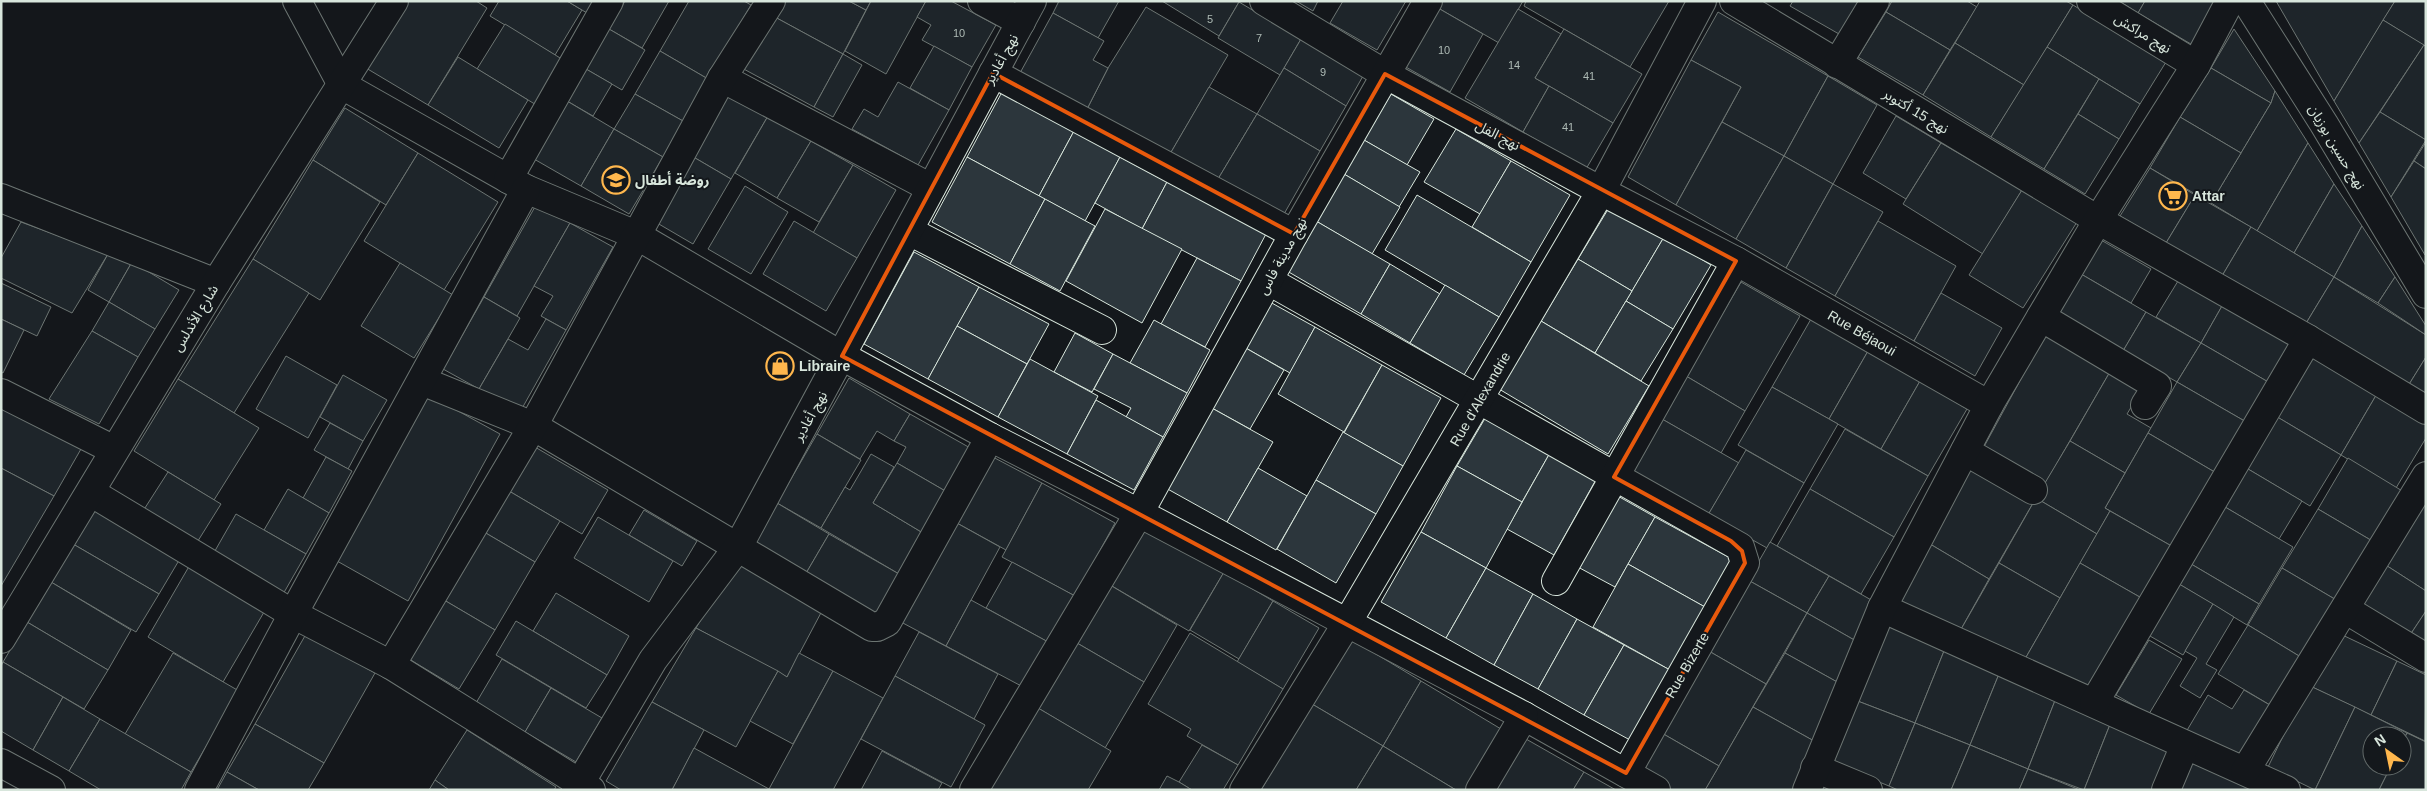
<svg xmlns="http://www.w3.org/2000/svg" width="2427" height="791" viewBox="0 0 2427 791" font-family="Arial,'Noto Sans Arabic',sans-serif">
<rect width="100%" height="100%" fill="#14181c"/>
<g fill="#2c363c" stroke="#d8e6dc">
<polygon points="407,1 476,1 487,8 428,105 366,68"/>
<polygon points="499,1 567,1 582,10 555,55 490,16"/>
<polygon points="567,1 594,1 587,13"/>
<polygon points="625,1 669,1 642,48 609,29"/>
<polygon points="689,1 744,1 751,5 708,79 660,51"/>
<polygon points="782,1 849,1 866,10 843,54 773,16"/>
<polygon points="849,1 871,1 866,10"/>
<polygon points="871,1 926,1 886,74 845,51"/>
<polygon points="926,1 951,1 996,25 972,67 922,40 931,25 917,17"/>
<polygon points="1059,1 1119,1 1098,38 1053,13"/>
<polygon points="1162,1 1238,1 1239,2 1219,36"/>
<polygon points="1296,1 1318,1 1313,11"/>
<polygon points="1343,1 1406,1 1377,50 1330,23"/>
<polygon points="1442,1 1523,1 1499,43 1438,8"/>
<polygon points="1526,1 1669,1 1630,67 1524,6"/>
<polygon points="1793,1 1859,1 1839,34 1790,6"/>
<polygon points="1892,1 1967,1 1977,7 1950,50 1886,12"/>
<polygon points="1980,1 2066,1 2073,5 2024,85 1955,43"/>
<polygon points="2119,1 2145,1 2138,13"/>
<polygon points="2145,1 2232,1 2196,47 2138,13"/>
<polygon points="2276,1 2395,1 2334,101"/>
<polygon points="2395,1 2426,1 2426,47 2383,20"/>
<polygon points="1239,2 1301,39 1280,75 1218,38"/>
<polygon points="2073,5 2166,62 2140,104 2047,47"/>
<polygon points="1146,7 1228,55 1170,154 1087,109 1108,68"/>
<polygon points="1438,8 1483,34 1450,92 1404,66"/>
<polygon points="1518,9 1561,34 1535,78 1549,86 1523,132 1465,98"/>
<polygon points="1718,12 1828,76 1784,156 1722,122 1741,87 1691,60"/>
<polygon points="1886,12 1950,50 1923,95 1858,57"/>
<polygon points="1053,13 1104,41 1093,60 1108,68 1087,109 1020,73"/>
<polygon points="773,16 843,54 814,107 740,67"/>
<polygon points="2383,20 2424,45 2359,143 2334,101"/>
<polygon points="505,24 565,61 538,106 477,69"/>
<polygon points="609,29 645,50 622,90 586,69"/>
<polygon points="1564,29 1642,74 1613,123 1535,78"/>
<polygon points="2234,29 2275,91 2271,103 2211,68"/>
<polygon points="1301,39 1363,76 1346,106 1284,68"/>
<polygon points="1955,43 2024,85 1991,137 1923,95"/>
<polygon points="2424,45 2426,47 2426,140 2380,112"/>
<polygon points="934,46 972,67 949,110 910,88"/>
<polygon points="2047,47 2099,79 2044,169 1991,137"/>
<polygon points="660,51 708,79 683,121 635,94"/>
<polygon points="843,54 862,65 833,117 814,107"/>
<polygon points="458,57 528,100 499,148 428,105"/>
<polygon points="1691,60 1741,87 1676,205 1628,177"/>
<polygon points="1284,68 1346,106 1320,151 1257,114"/>
<polygon points="2211,68 2271,103 2241,153 2180,117"/>
<polygon points="586,69 612,84 593,116 567,101"/>
<polygon points="1828,76 1877,105 1833,184 1784,156"/>
<polygon points="2099,79 2140,104 2119,139 2078,114"/>
<polygon points="898,82 949,110 918,165 852,129 864,109 878,117"/>
<polygon points="1549,86 1613,123 1586,169 1523,132"/>
<polygon points="1209,87 1257,114 1218,179 1170,154"/>
<polygon points="2275,91 2308,143 2257,231 2211,203 2271,103"/>
<polygon points="727,92 768,116 731,179 690,155"/>
<polygon points="1002,92 1074,131 1039,196 967,157"/>
<polygon points="635,94 683,121 663,157 614,129"/>
<polygon points="1391,94 1434,119 1407,165 1364,140"/>
<polygon points="567,101 614,129 581,186 534,159"/>
<polygon points="345,108 418,153 386,205 313,160"/>
<polygon points="2380,112 2426,140 2391,197 2359,143"/>
<polygon points="1257,114 1320,151 1284,214 1218,179"/>
<polygon points="2078,114 2119,139 2085,194 2044,169"/>
<polygon points="768,116 811,141 777,198 735,173"/>
<polygon points="1896,116 1941,143 1906,199 1863,173"/>
<polygon points="2180,117 2241,153 2211,203 2150,168"/>
<polygon points="1722,122 1784,156 1736,239 1676,205"/>
<polygon points="614,129 663,157 629,214 581,186"/>
<polygon points="1456,129 1511,161 1480,214 1424,182"/>
<polygon points="1074,131 1120,157 1085,221 1039,196"/>
<polygon points="1364,140 1420,172 1399,207 1344,174"/>
<polygon points="811,141 853,165 819,222 777,198"/>
<polygon points="2426,142 2426,169 2414,161"/>
<polygon points="1941,143 2022,190 1983,254 1903,204"/>
<polygon points="2308,143 2334,184 2294,253 2257,231"/>
<polygon points="418,153 498,202 444,290 364,241"/>
<polygon points="690,155 731,179 693,244 652,220"/>
<polygon points="1784,156 1833,184 1786,268 1736,239"/>
<polygon points="967,157 1045,199 1010,264 932,222"/>
<polygon points="1120,157 1167,182 1142,229 1095,203"/>
<polygon points="313,160 380,202 320,300 253,259"/>
<polygon points="1511,161 1570,195 1531,262 1472,227"/>
<polygon points="2414,161 2426,169 2425,255 2391,197"/>
<polygon points="853,165 896,190 857,258 813,233"/>
<polygon points="2150,168 2195,195 2166,243 2120,216"/>
<polygon points="1344,174 1400,207 1372,254 1316,221"/>
<polygon points="1167,182 1266,234 1241,281 1142,229"/>
<polygon points="1833,184 1883,212 1835,296 1786,268"/>
<polygon points="2334,184 2362,226 2334,277 2294,253"/>
<polygon points="745,186 788,212 751,274 708,249"/>
<polygon points="2022,190 2077,222 2023,308 1969,275"/>
<polygon points="1417,195 1531,262 1499,317 1385,250"/>
<polygon points="2195,195 2251,227 2222,276 2166,243"/>
<polygon points="1045,199 1095,226 1060,291 1010,264"/>
<polygon points="536,205 570,223 517,316 484,297"/>
<polygon points="1610,206 1664,237 1632,291 1578,259"/>
<polygon points="1105,209 1182,249 1142,323 1066,281"/>
<polygon points="794,221 857,258 826,311 763,274"/>
<polygon points="1316,221 1390,264 1361,314 1287,271"/>
<polygon points="1878,221 1956,266 1914,341 1835,296"/>
<polygon points="21,222 108,254 72,313 1,278 1,258"/>
<polygon points="570,223 613,247 566,330 541,316 553,296 534,286"/>
<polygon points="2362,226 2395,277 2378,303 2334,277"/>
<polygon points="2251,227 2334,277 2305,325 2222,276"/>
<polygon points="1664,237 1711,265 1673,329 1626,301"/>
<polygon points="2101,240 2151,269 2131,303 2081,274"/>
<polygon points="914,252 979,287 928,379 864,344"/>
<polygon points="108,254 132,262 109,302 88,290"/>
<polygon points="1197,258 1241,281 1205,347 1161,324"/>
<polygon points="253,259 309,293 234,413 178,379"/>
<polygon points="1578,259 1632,291 1595,353 1541,321"/>
<polygon points="132,262 179,290 155,329 109,302"/>
<polygon points="400,263 453,295 414,358 361,326"/>
<polygon points="1390,264 1440,294 1410,343 1361,314"/>
<polygon points="2081,274 2146,312 2123,351 2059,314"/>
<polygon points="2334,277 2426,335 2426,357 2408,386 2305,325"/>
<polygon points="2395,277 2426,326 2426,335 2378,303"/>
<polygon points="2178,281 2222,306 2201,343 2156,317"/>
<polygon points="1741,282 1800,316 1745,411 1686,376"/>
<polygon points="1,283 51,307 37,336 1,319"/>
<polygon points="1445,285 1499,317 1464,375 1410,343"/>
<polygon points="979,287 1049,324 1027,364 957,326"/>
<polygon points="1941,293 2002,328 1975,376 1914,341"/>
<polygon points="484,297 520,318 479,389 443,369"/>
<polygon points="1626,301 1673,329 1641,381 1595,353"/>
<polygon points="109,302 155,329 138,357 92,331"/>
<polygon points="1270,302 1315,327 1290,373 1244,347"/>
<polygon points="2222,306 2292,346 2270,383 2201,343"/>
<polygon points="2146,312 2201,343 2177,382 2123,351"/>
<polygon points="1,319 24,330 3,373 1,372"/>
<polygon points="546,319 566,330 520,412 479,389 508,339 528,350"/>
<polygon points="1811,319 1868,351 1829,419 1772,387"/>
<polygon points="1154,320 1210,350 1187,393 1130,363"/>
<polygon points="1541,321 1649,386 1608,454 1499,389"/>
<polygon points="957,326 1027,364 998,417 928,379"/>
<polygon points="1315,327 1382,365 1344,432 1278,394"/>
<polygon points="92,331 138,357 99,424 49,399"/>
<polygon points="1075,333 1113,354 1092,392 1054,372"/>
<polygon points="2046,333 2111,370 2042,489 1980,454"/>
<polygon points="2201,343 2270,383 2248,423 2177,382"/>
<polygon points="1244,347 1284,370 1250,429 1210,407"/>
<polygon points="1868,351 1920,381 1881,449 1829,419"/>
<polygon points="2311,352 2378,392 2341,455 2274,415"/>
<polygon points="1113,354 1187,393 1163,437 1126,417 1131,408 1094,389"/>
<polygon points="286,356 337,385 308,438 256,409"/>
<polygon points="2426,357 2426,396 2408,386"/>
<polygon points="1030,359 1098,396 1067,454 998,417"/>
<polygon points="1382,365 1441,398 1403,466 1344,433"/>
<polygon points="2111,370 2142,389 2127,414 2151,428 2125,473 2070,441"/>
<polygon points="343,375 387,400 363,441 320,417"/>
<polygon points="1686,376 1745,411 1721,453 1662,419"/>
<polygon points="849,378 910,414 894,441 877,431 860,459 817,434"/>
<polygon points="178,379 259,428 214,500 134,451"/>
<polygon points="1920,381 1967,409 1928,476 1881,449"/>
<polygon points="2177,382 2248,423 2218,474 2148,433"/>
<polygon points="1772,387 1838,424 1804,483 1738,445"/>
<polygon points="2378,392 2426,421 2426,438 2396,488 2341,455"/>
<polygon points="429,395 500,434 408,601 337,561"/>
<polygon points="1096,400 1163,437 1134,490 1067,454"/>
<polygon points="1,407 81,449 54,496 1,468"/>
<polygon points="1210,407 1273,442 1227,522 1164,487"/>
<polygon points="910,414 972,449 947,492 897,463 906,447 894,441"/>
<polygon points="1487,415 1551,451 1522,502 1457,466"/>
<polygon points="2274,415 2341,455 2310,506 2243,466"/>
<polygon points="1662,419 1739,463 1708,515 1631,471"/>
<polygon points="330,423 363,441 348,469 314,450"/>
<polygon points="1845,429 1928,476 1894,537 1810,489"/>
<polygon points="1343,432 1403,466 1376,514 1316,480"/>
<polygon points="2148,433 2218,474 2175,548 2105,508"/>
<polygon points="817,434 861,460 821,528 777,503"/>
<polygon points="2070,441 2125,473 2105,508 2110,511 2097,534 2036,498"/>
<polygon points="535,447 608,490 582,534 509,491"/>
<polygon points="1746,450 1804,483 1767,548 1708,515"/>
<polygon points="1551,451 1598,476 1554,555 1507,529"/>
<polygon points="871,454 894,467 873,503 923,533 899,574 821,528 845,487 850,490"/>
<polygon points="991,456 1042,483 1006,550 955,522"/>
<polygon points="326,457 352,471 329,513 303,498"/>
<polygon points="2348,458 2404,492 2374,542 2318,509"/>
<polygon points="897,463 947,492 923,533 873,503"/>
<polygon points="1974,463 2036,498 1989,579 1930,544"/>
<polygon points="1457,466 1522,502 1486,568 1421,532"/>
<polygon points="2243,466 2302,501 2279,539 2220,504"/>
<polygon points="1,468 54,496 1,586"/>
<polygon points="1258,468 1307,496 1276,550 1227,522"/>
<polygon points="168,472 221,504 196,544 143,511"/>
<polygon points="1316,480 1376,514 1336,583 1277,549"/>
<polygon points="1042,483 1115,523 1075,596 1002,557"/>
<polygon points="288,489 329,513 306,554 264,530"/>
<polygon points="1810,489 1894,537 1861,594 1777,546"/>
<polygon points="509,491 560,521 535,562 484,532"/>
<polygon points="2426,491 2426,591 2381,562"/>
<polygon points="1616,495 1655,517 1615,587 1576,566"/>
<polygon points="2036,498 2097,534 2060,598 1999,563"/>
<polygon points="777,503 829,534 805,575 752,544"/>
<polygon points="2220,504 2293,547 2259,604 2186,561"/>
<polygon points="96,506 181,557 159,594 73,544"/>
<polygon points="2318,509 2374,542 2338,601 2282,568"/>
<polygon points="644,510 697,541 682,566 629,535"/>
<polygon points="2110,511 2175,548 2145,600 2080,563"/>
<polygon points="236,514 306,554 282,596 212,556"/>
<polygon points="598,517 673,561 649,602 574,558"/>
<polygon points="1655,517 1732,559 1705,607 1628,564"/>
<polygon points="955,522 1000,547 946,646 901,622"/>
<polygon points="1141,523 1224,572 1189,631 1105,582"/>
<polygon points="484,532 535,562 495,630 444,600"/>
<polygon points="1421,532 1486,568 1446,638 1381,602"/>
<polygon points="829,534 899,574 875,616 805,575"/>
<polygon points="1770,542 1829,576 1807,613 1748,580"/>
<polygon points="73,544 159,594 136,632 51,582"/>
<polygon points="1930,544 1989,579 1960,631 1897,604"/>
<polygon points="2186,561 2259,604 2247,625 2174,581"/>
<polygon points="735,562 823,609 787,677 696,628"/>
<polygon points="1012,562 1075,596 1050,643 986,608"/>
<polygon points="2381,562 2426,591 2426,611 2406,641 2353,608"/>
<polygon points="191,563 267,607 223,682 148,637"/>
<polygon points="1999,563 2060,598 2025,659 1960,631"/>
<polygon points="2080,563 2145,600 2093,688 2025,659"/>
<polygon points="1628,564 1705,607 1670,670 1593,627"/>
<polygon points="1486,568 1533,594 1494,665 1446,638"/>
<polygon points="2282,568 2338,601 2304,659 2248,625"/>
<polygon points="1224,572 1273,601 1239,659 1190,630"/>
<polygon points="1829,576 1873,601 1856,641 1807,613"/>
<polygon points="1748,580 1807,613 1766,684 1707,650"/>
<polygon points="2174,581 2213,604 2183,655 2143,632"/>
<polygon points="51,582 131,630 108,670 27,622"/>
<polygon points="1105,582 1177,625 1144,682 1077,643"/>
<polygon points="556,593 629,636 607,675 533,631"/>
<polygon points="1533,594 1577,619 1538,689 1494,665"/>
<polygon points="444,600 495,630 459,689 409,659"/>
<polygon points="971,600 1050,643 1025,688 946,646"/>
<polygon points="1273,601 1319,628 1283,689 1237,662"/>
<polygon points="2213,604 2234,617 2206,664 2217,670 2200,698 2180,686 2197,658 2185,651"/>
<polygon points="2426,611 2426,653 2406,641"/>
<polygon points="1807,613 1856,641 1839,683 1785,653"/>
<polygon points="1577,619 1624,645 1584,715 1538,689"/>
<polygon points="516,621 607,675 586,708 496,655"/>
<polygon points="27,622 108,670 84,709 3,662"/>
<polygon points="1885,625 1944,651 1915,723 1855,700"/>
<polygon points="2248,625 2304,659 2275,708 2218,674"/>
<polygon points="696,628 778,671 736,747 652,702"/>
<polygon points="2334,631 2397,661 2371,715 2308,685"/>
<polygon points="919,632 998,674 974,719 895,676"/>
<polygon points="1190,633 1283,689 1238,765 1187,736 1191,729 1148,704"/>
<polygon points="306,634 375,673 324,763 255,724"/>
<polygon points="1351,639 1421,681 1383,746 1312,704"/>
<polygon points="2149,640 2182,659 2149,714 2116,695"/>
<polygon points="1077,643 1144,682 1105,748 1038,708"/>
<polygon points="1624,645 1670,670 1630,740 1584,715"/>
<polygon points="1707,650 1766,684 1719,766 1660,732"/>
<polygon points="1944,651 1999,674 1970,745 1915,723"/>
<polygon points="173,653 239,691 191,772 125,734"/>
<polygon points="799,653 833,671 793,744 750,721 778,671 787,677"/>
<polygon points="1785,653 1839,683 1814,741 1753,707"/>
<polygon points="502,659 551,688 525,732 476,703"/>
<polygon points="2397,661 2426,675 2425,741 2371,715"/>
<polygon points="3,662 63,697 33,750 1,731 1,666"/>
<polygon points="833,671 883,698 833,790 771,790 769,789"/>
<polygon points="1999,674 2056,698 2028,769 1970,745"/>
<polygon points="895,676 985,725 951,787 861,739"/>
<polygon points="1421,681 1501,729 1465,790 1456,790 1383,746"/>
<polygon points="2308,685 2355,707 2315,790 2268,767"/>
<polygon points="551,688 602,718 576,762 525,732"/>
<polygon points="2244,690 2275,708 2244,758 2186,732 2208,695 2232,709"/>
<polygon points="63,697 100,719 69,771 33,750"/>
<polygon points="2056,698 2111,722 2084,790 2028,769"/>
<polygon points="1855,700 1915,723 1889,786 1830,762"/>
<polygon points="652,702 704,730 672,790 621,790 606,781"/>
<polygon points="1312,704 1383,746 1356,790 1261,790"/>
<polygon points="1753,707 1814,741 1793,790 1705,790"/>
<polygon points="2355,707 2407,733 2402,743 2402,736 2372,736 2372,766 2391,766 2379,790 2315,790"/>
<polygon points="1038,708 1111,751 1088,790 990,790"/>
<polygon points="100,719 191,772 181,790 101,790 69,771"/>
<polygon points="2111,722 2172,748 2154,790 2084,790"/>
<polygon points="1915,723 1970,745 1951,790 1898,790 1889,786"/>
<polygon points="255,724 324,763 308,790 259,790 227,772"/>
<polygon points="467,730 556,787 554,790 449,790 435,780"/>
<polygon points="1660,732 1719,766 1705,790 1672,790 1638,771"/>
<polygon points="2407,733 2426,742 2426,790 2379,790 2391,766 2402,766 2402,743"/>
<polygon points="1526,739 1584,772 1573,790 1496,790"/>
<polygon points="1202,745 1238,765 1223,790 1192,790 1179,782"/>
<polygon points="1970,745 2028,769 2019,790 1951,790"/>
<polygon points="1383,746 1456,790 1356,790"/>
<polygon points="694,748 769,789 771,790 672,790"/>
<polygon points="882,751 942,783 938,790 861,790"/>
<polygon points="2189,762 2259,790 2178,790"/>
<polygon points="2028,769 2080,790 2019,790"/>
<polygon points="227,772 259,790 217,790"/>
<polygon points="1584,772 1616,790 1573,790"/>
<polygon points="1167,776 1179,782 1192,790 1159,790"/>
<polygon points="435,780 449,790 429,790"/>
</g>
<g fill="none" stroke-linecap="round" stroke-linejoin="round">
<g stroke="#d8e6dc" stroke-width="30">
<g id="street">
<polyline points="297,1 342,85 526,189 636,235 842,356 990,437 1139,513 1524,716 1656,790"/>
<polyline points="982,1 1021,22"/>
<polyline points="1264,1 1385,74 1601,191 1736,261 1989,405"/>
<polyline points="1734,1 2098,220 2308,339 2426,410"/>
<polyline points="2091,1 2196,65"/>
<polyline points="2246,1 2324,124 2426,294"/>
<polyline points="1837,64 1875,1"/>
<polyline points="993,73 1294,234"/>
<polyline points="722,78 931,188"/>
<polyline points="508,179 609,1"/>
<polyline points="1,198 216,283"/>
<polyline points="909,231 1102,330"/>
<polyline points="1269,281 1740,547 1745,563 1626,773"/>
<polyline points="2041,317 2157,386 2145,405"/>
<polyline points="422,381 533,426 872,627 877,627 887,622 990,437"/>
<polyline points="1,393 114,450"/>
<polyline points="1965,451 2033,490"/>
<polyline points="92,493 293,614 391,665 591,790"/>
<polyline points="1556,581 1736,261"/>
<polyline points="1882,608 2286,790"/>
<polyline points="2345,609 2426,658"/>
<polyline points="391,665 533,426 722,78 771,1"/>
<polyline points="2094,703 2308,339"/>
<polyline points="1,763 51,790"/>
<polyline points="1815,768 1868,790"/>
<polyline points="2245,771 2426,476"/>
<polyline points="199,790 293,614 526,189"/>
<polyline points="576,790 653,660 738,547 1032,1"/>
<polyline points="974,790 1139,513 1294,234 1428,1"/>
<polyline points="1244,790 1347,623 1601,191 1702,1"/>
<polyline points="1480,790 1524,716"/>
<polyline points="1807,790 1882,608 1989,405 2098,220 2196,65 2230,1"/>
<polyline points="2166,790 2185,745"/>
</g>
</g>
<g stroke="#d8e6dc" stroke-width="30">
<polyline id="secondary" points="1,639 216,283 394,1"/>
</g>
<use href="#street" stroke="#14181c" stroke-width="28"/>
<use href="#secondary" stroke="#14181c" stroke-width="28"/>
</g>
<path d="M0 0H2427V791H0ZM 993,73 L 1294,234 L 1385,74 L 1736,261 L 1614,477 L 1731,541 L 1742,551 L 1745,563 L 1626,773 L 842,356 Z" fill="#14181c" fill-opacity=".55" fill-rule="evenodd"/>
<path fill="none" stroke="#e8590c" stroke-width="4" stroke-linejoin="round" d="M 993,73 L 1294,234 L 1385,74 L 1736,261 L 1614,477 L 1731,541 L 1742,551 L 1745,563 L 1626,773 L 842,356 Z"/>
<defs>
<g id="school-ring" transform="scale(1.4375)"><circle r="9.5" fill="#14181c" stroke="#ffb74d" stroke-width="1.5"/><path d="M0-5L7-2L0 1L-7-2ZM-4 1L0 2.5L4 1V4Q0 6-4 4Z" fill="#ffb74d"/></g>
<g id="supermarket-ring" transform="scale(1.4375)"><circle r="9.5" fill="#14181c" stroke="#ffb74d" stroke-width="1.5"/><path d="M-6-5.5h2.5l.6 2H6L4.5 2H-2.5L-4.4-4H-6ZM-1.5 3.2a1.3 1.3 0 1 0 .1 0ZM3 3.2a1.3 1.3 0 1 0 .1 0Z" fill="#ffb74d"/></g>
<g id="shop-ring" transform="scale(1.4375)"><circle r="9.5" fill="#14181c" stroke="#ffb74d" stroke-width="1.5"/><path d="M-5-2.5h2.3a2.7 3.5 0 0 1 5.4 0H5L5.5 6h-11ZM-1.5-2.5h3a1.5 2.3 0 0 0-3 0Z" fill="#ffb74d"/></g>
</defs>
<g fill-rule="evenodd">
<use href="#school-ring" x="616" y="180"/>
<use href="#supermarket-ring" x="2173" y="196"/>
<use href="#shop-ring" x="780" y="366"/>
</g>
<g text-anchor="middle" dominant-baseline="central" stroke-width="4" stroke-linejoin="round" paint-order="stroke">
<g font-size="11" fill="#adbab4">
<text x="1210" y="19">5</text>
<text x="959" y="33">10</text>
<text x="1259" y="38">7</text>
<text x="1444" y="50">10</text>
<text x="1514" y="65">14</text>
<text x="1323" y="72">9</text>
<text x="1589" y="76">41</text>
<text x="1568" y="127">41</text>
</g>
<g font-size="14" fill="#d8e6dc" stroke="#14181c">
<text transform="translate(2143 33) rotate(31)">نهج مراكش</text>
<text transform="translate(1001 59) rotate(-61)">نهج أغادير</text>
<text transform="translate(1916 111) rotate(31)">نهج 15 أكتوبر</text>
<text transform="translate(1498 135) rotate(28)">نهج الفل</text>
<text transform="translate(2337 147) rotate(59)">نهج حسين بوزيان</text>
<text transform="translate(1282 256) rotate(-61)">نهج مدينة فاس</text>
<text transform="translate(195 318) rotate(-59)">شارع الأندلس</text>
<text transform="translate(1862 333) rotate(30)">Rue Béjaoui</text>
<text transform="translate(1480 399) rotate(-60)">Rue d'Alexandrie</text>
<text transform="translate(810 416) rotate(-61)">نهج أغادير</text>
<text transform="translate(1687 665) rotate(-60)">Rue Bizerte</text>
</g>
<g font-size="14" font-weight="bold" fill="#d8e6dc" stroke="#14181c" text-anchor="start">
<text x="635" y="180">روضة أطفال</text>
<text x="2192" y="196">Attar</text>
<text x="799" y="366">Libraire</text>
</g>
</g>
<rect width="2427" height="791" fill="none" stroke="#d8e6dc" stroke-width="5"/>
<g transform="translate(2387 751) rotate(327)"><circle r="24" fill="#14181c" stroke="#626a69"/>
<path d="M0-4L9 19L0 12L-9 19Z" fill="#ffb74d"/>
<text y="-8" font-size="14" font-weight="bold" text-anchor="middle" fill="#d8e6dc">N</text>
</g>
</svg>
